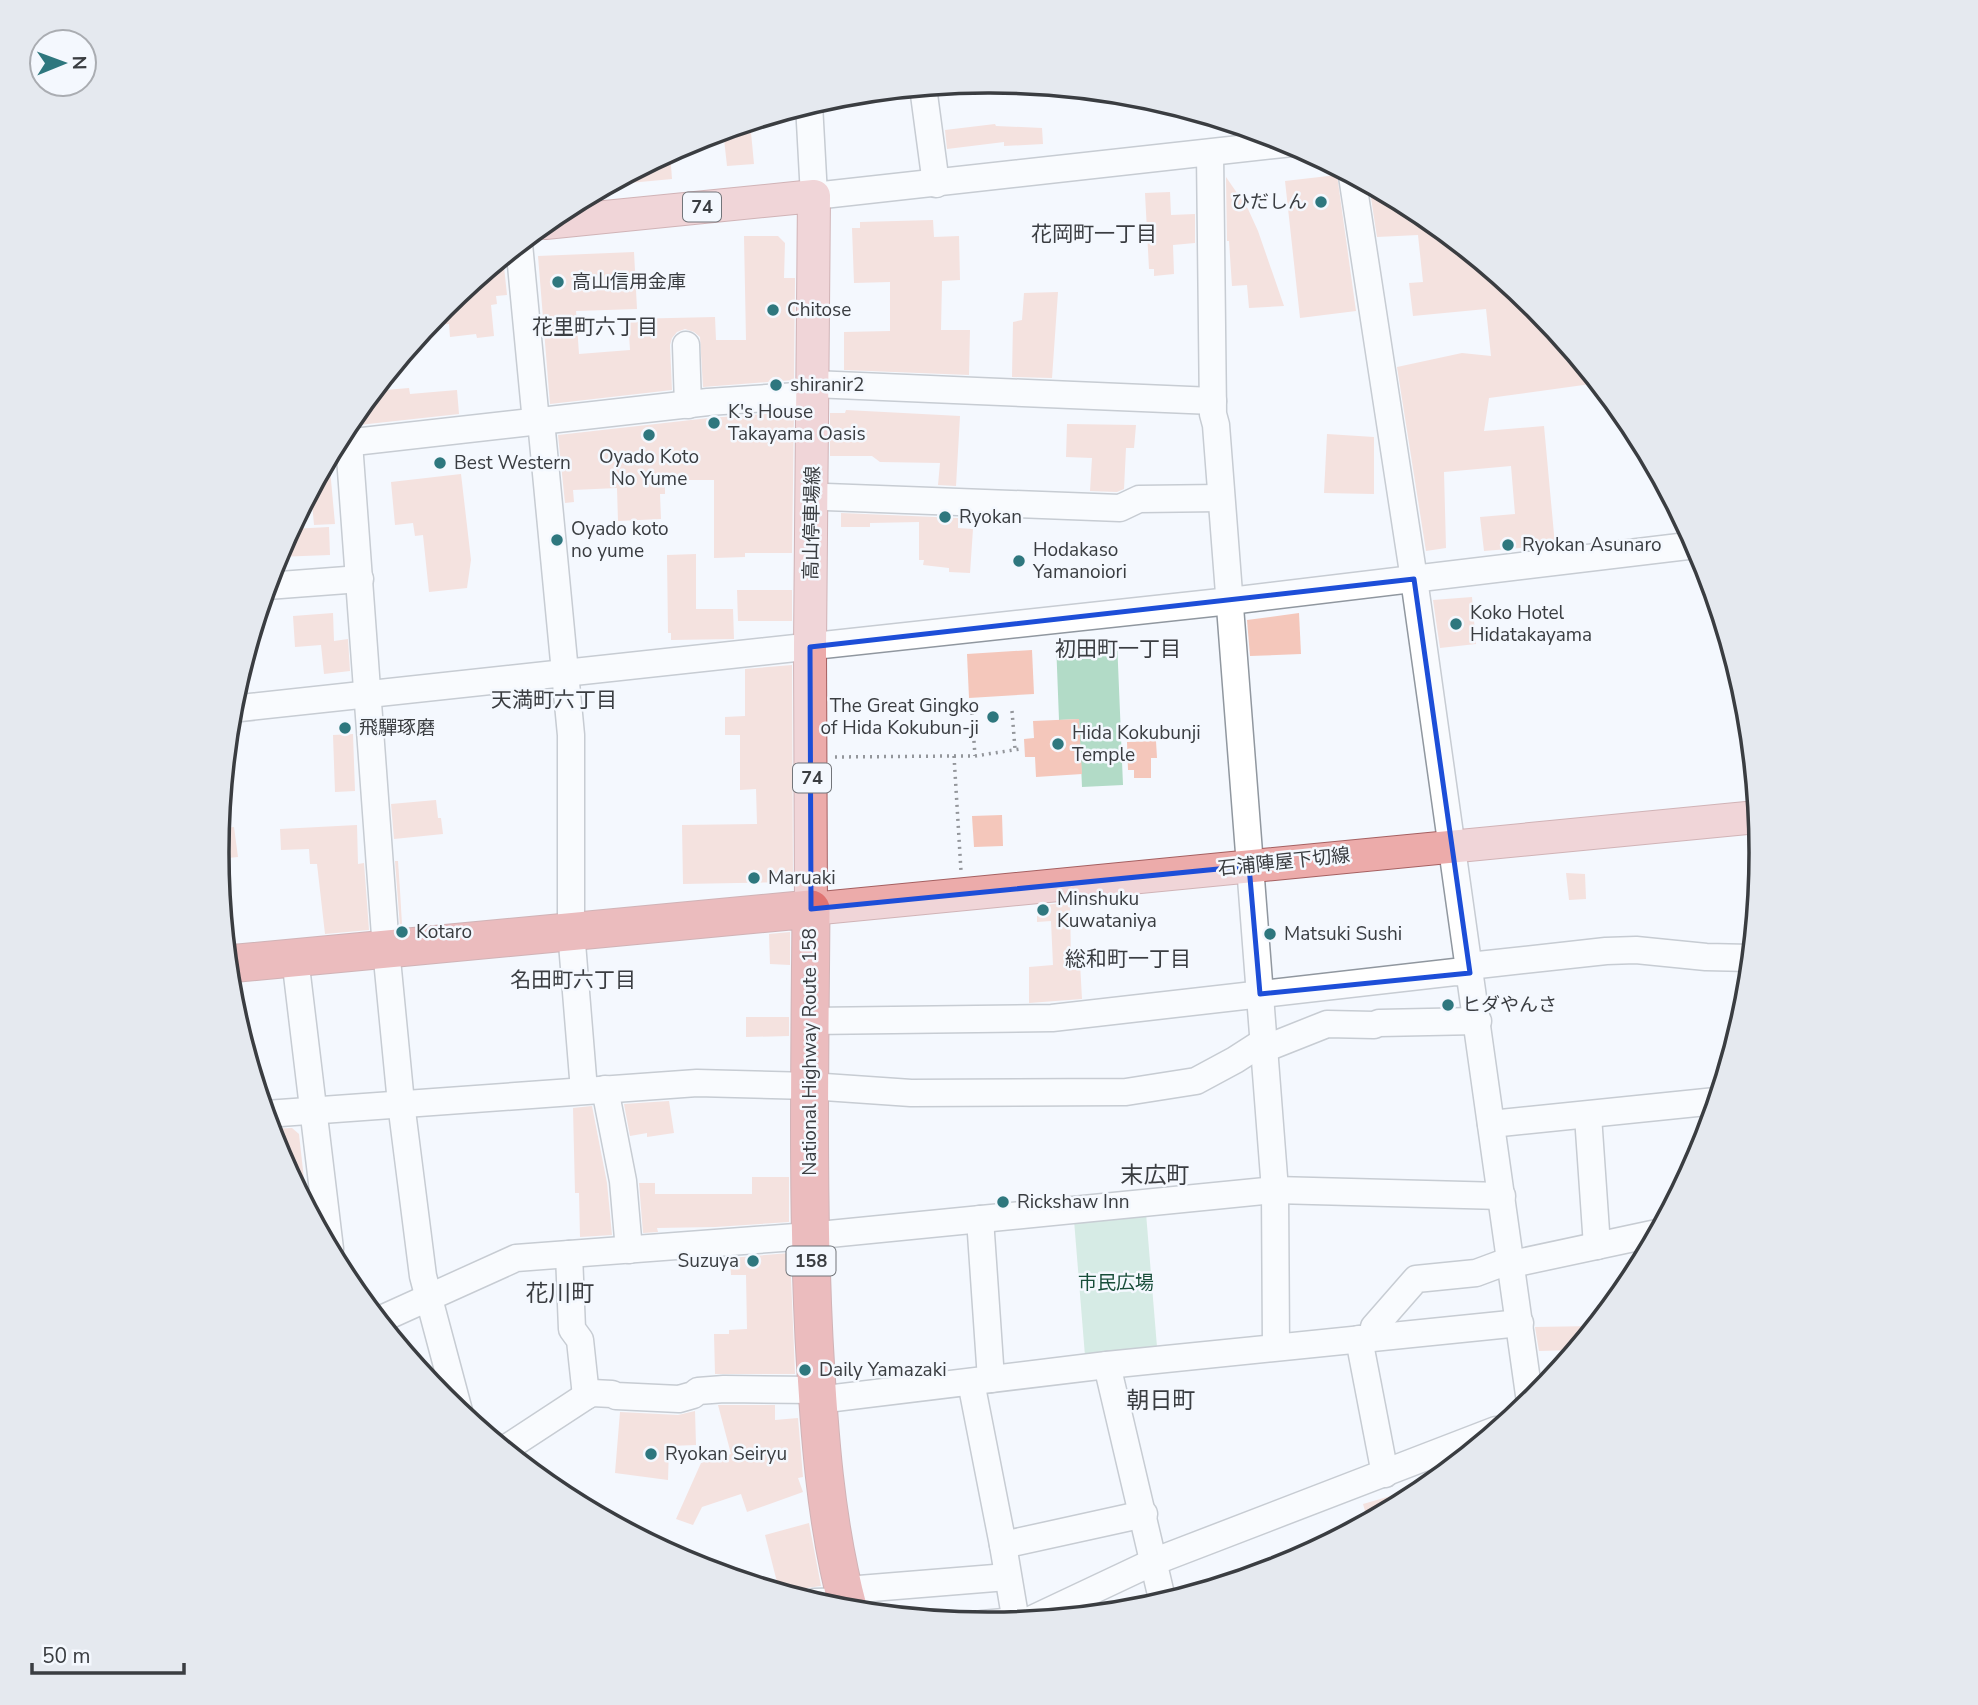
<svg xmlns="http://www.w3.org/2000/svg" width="1978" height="1705" font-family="'Nunito Sans','Noto Sans JP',sans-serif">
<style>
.green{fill:#b2dbc7}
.building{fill:#f4c7bb}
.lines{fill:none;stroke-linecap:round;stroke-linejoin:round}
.minor-casing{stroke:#90979f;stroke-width:29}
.major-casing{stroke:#a56061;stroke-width:34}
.highway-casing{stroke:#a56061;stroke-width:39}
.path{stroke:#93969b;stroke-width:3.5;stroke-dasharray:2 5;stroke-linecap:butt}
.minor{stroke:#fff;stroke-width:26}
.major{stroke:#ecabaa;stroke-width:32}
.highway{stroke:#df7372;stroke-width:37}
.marked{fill:none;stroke:#1d4ed8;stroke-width:5;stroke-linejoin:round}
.poi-dot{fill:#2e777e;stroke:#f4f8fe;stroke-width:2.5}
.labels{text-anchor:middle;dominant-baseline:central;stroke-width:5;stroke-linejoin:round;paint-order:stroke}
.shield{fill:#f4f8fe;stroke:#72757a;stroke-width:2}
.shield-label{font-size:18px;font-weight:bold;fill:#3a3d41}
.poi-label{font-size:19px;fill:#3a3d41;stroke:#f4f8fe;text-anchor:start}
.street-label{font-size:19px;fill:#3a3d41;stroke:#f4f8fe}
.park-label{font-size:19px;fill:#174d39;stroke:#f4f8fe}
.neighbourhood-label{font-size:21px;fill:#3a3d41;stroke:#f4f8fe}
.quarter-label{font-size:23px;fill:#3a3d41;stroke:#f4f8fe}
.rim{fill:none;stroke:#3a3d41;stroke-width:3.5}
</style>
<rect width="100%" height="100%" fill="#f4f8fe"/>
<!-- green -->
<g class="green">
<path d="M 1117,640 L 1123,785 L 1082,787 L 1079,719 L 1059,720 L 1056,642 Z"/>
<path d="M 1146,1213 L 1157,1347 L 1085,1356 L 1074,1220 Z"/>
</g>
<!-- building -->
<g class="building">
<path d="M 750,122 L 754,164 L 727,166 L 723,130 Z"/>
<path d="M 995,124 L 996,126 L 1042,128 L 1043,144 L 1004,146 L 1004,142 L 947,149 L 945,130 Z"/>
<path d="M 670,152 L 672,179 L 608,185 Z"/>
<path d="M 1337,175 L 1356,311 L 1300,318 L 1285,181 Z"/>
<path d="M 1226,177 L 1248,209 L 1258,231 L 1284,306 L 1249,308 L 1247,285 L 1232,286 L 1229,241 L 1227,241 Z"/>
<path d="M 1369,185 L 1418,211 L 1535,307 L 1598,383 L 1489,398 L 1484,431 L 1544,426 L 1555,545 L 1484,551 L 1480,517 L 1515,514 L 1511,466 L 1444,472 L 1446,548 L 1426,551 L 1397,367 L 1462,353 L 1491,356 L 1486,309 L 1413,316 L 1409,283 L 1423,282 L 1418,235 L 1377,237 Z"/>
<path d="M 1170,192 L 1171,215 L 1195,214 L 1195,243 L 1173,245 L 1174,274 L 1154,276 L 1154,269 L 1149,269 L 1145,193 Z"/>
<path d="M 933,220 L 934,237 L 959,236 L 960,280 L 942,281 L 941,330 L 970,330 L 969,375 L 844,370 L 844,332 L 890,331 L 890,282 L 854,283 L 852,228 L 860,228 L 860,222 Z"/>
<path d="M 744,236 L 778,236 L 785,243 L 784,278 L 795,278 L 794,380 L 703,387 L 700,337 L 694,332 L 685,329 L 677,332 L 672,338 L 670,345 L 672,390 L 550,404 L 538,256 L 634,252 L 637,309 L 576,311 L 579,354 L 630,350 L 628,319 L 715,317 L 716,340 L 746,340 Z"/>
<path d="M 503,257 L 507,295 L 496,296 L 497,304 L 491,305 L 494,336 L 477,338 L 476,334 L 450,337 L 449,324 L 428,325 L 443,306 Z"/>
<path d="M 1058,292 L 1052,378 L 1012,377 L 1013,322 L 1022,320 L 1024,293 Z"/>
<path d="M 409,388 L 410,394 L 457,390 L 459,414 L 359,425 L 358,411 L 374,391 Z"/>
<path d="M 846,410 L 960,416 L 956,486 L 938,485 L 940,463 L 880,462 L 872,456 L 830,456 L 830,413 L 845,413 Z"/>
<path d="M 794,412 L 792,553 L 745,553 L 745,557 L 714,558 L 714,480 L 665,480 L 665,494 L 660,494 L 661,519 L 618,521 L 617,488 L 573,490 L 574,502 L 565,503 L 558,435 L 709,418 Z"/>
<path d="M 1067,424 L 1136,425 L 1134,448 L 1126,448 L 1124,489 L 1117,492 L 1090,491 L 1092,458 L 1066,457 Z"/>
<path d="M 1327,434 L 1374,437 L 1374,494 L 1324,493 Z"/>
<path d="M 329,458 L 335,524 L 314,525 L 311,491 Z"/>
<path d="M 461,474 L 471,560 L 467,588 L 429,592 L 423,535 L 415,536 L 413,523 L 395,525 L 391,482 Z"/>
<path d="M 841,513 L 958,518 L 958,528 L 973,529 L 970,573 L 949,572 L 949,568 L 923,565 L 924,560 L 919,560 L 919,522 L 870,523 L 870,527 L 841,527 Z"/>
<path d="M 329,527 L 330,555 L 276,557 L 291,529 Z"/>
<path d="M 696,554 L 696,609 L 733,609 L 734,639 L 671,640 L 671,633 L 668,633 L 667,555 Z"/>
<path d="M 737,590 L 792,590 L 792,621 L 738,621 Z"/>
<path d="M 1472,597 L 1476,644 L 1440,648 L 1433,600 Z"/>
<path d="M 333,613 L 334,641 L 348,639 L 350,671 L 324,674 L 321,645 L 295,647 L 293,616 Z"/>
<path d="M 1299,613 L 1301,654 L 1250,656 L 1247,620 Z"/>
<path d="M 1032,650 L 1034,694 L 969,698 L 967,654 Z"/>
<path d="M 792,665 L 793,882 L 683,884 L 682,825 L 757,824 L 756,789 L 740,790 L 740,735 L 725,735 L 725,717 L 745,716 L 745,669 Z"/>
<path d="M 1079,719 L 1082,774 L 1036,777 L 1035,757 L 1025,757 L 1024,739 L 1034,738 L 1033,721 Z"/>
<path d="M 353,734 L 355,791 L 335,792 L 333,735 Z"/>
<path d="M 1156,741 L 1157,758 L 1151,758 L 1151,778 L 1134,778 L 1134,770 L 1128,770 L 1127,742 Z"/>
<path d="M 436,800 L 438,818 L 441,818 L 443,834 L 394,839 L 391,804 Z"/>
<path d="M 1002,815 L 1003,846 L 974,847 L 972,816 Z"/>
<path d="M 357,825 L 358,864 L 364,863 L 369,930 L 325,934 L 317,864 L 310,864 L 309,849 L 281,850 L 280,829 Z"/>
<path d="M 234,827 L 238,857 L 218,859 L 219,829 Z"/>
<path d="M 395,861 L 398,861 L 400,891 L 402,924 L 400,927 Z"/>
<path d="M 1566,873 L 1585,874 L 1586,899 L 1569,900 Z"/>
<path d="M 1070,902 L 1071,963 L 1080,963 L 1082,999 L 1029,1003 L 1029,967 L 1053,965 L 1051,921 L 1037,922 L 1037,906 Z"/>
<path d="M 790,932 L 790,965 L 770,964 L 769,934 Z"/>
<path d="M 746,1017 L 789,1017 L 789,1036 L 746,1037 Z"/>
<path d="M 669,1101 L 674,1133 L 647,1137 L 647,1133 L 630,1136 L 624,1104 Z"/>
<path d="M 592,1106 L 607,1183 L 612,1235 L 580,1237 L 579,1193 L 575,1193 L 573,1108 Z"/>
<path d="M 292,1128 L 299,1134 L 307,1206 L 276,1148 L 270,1129 Z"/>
<path d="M 752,1177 L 789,1177 L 789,1222 L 715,1227 L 657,1228 L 658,1232 L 643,1233 L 639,1183 L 655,1183 L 655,1194 L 752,1194 Z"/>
<path d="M 790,1253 L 795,1374 L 715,1374 L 714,1334 L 729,1334 L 729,1330 L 747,1329 L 746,1275 L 731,1275 L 730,1258 Z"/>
<path d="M 1594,1326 L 1575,1350 L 1539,1351 L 1535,1327 Z"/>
<path d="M 718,1405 L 775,1405 L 775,1420 L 798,1418 L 803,1477 L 798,1478 L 803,1492 L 747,1512 L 741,1494 L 702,1507 L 693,1525 L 676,1519 L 701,1463 L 731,1454 Z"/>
<path d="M 695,1411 L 696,1445 L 669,1446 L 668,1480 L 615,1473 L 620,1412 L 678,1415 Z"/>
<path d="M 1408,1491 L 1411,1498 L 1368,1521 L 1363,1504 Z"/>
<path d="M 809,1523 L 821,1586 L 807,1588 L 801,1595 L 793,1596 L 777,1591 L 777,1582 L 765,1535 Z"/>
</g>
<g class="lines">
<defs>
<g id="minor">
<path d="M 923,87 L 936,184"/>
<path d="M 809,104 L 814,196 L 1292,143"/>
<path d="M 1210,153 L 1213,414 L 1216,425 L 1275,1190 L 1276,1347"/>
<path d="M 1352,176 L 1414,579 L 1530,1402"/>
<path d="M 587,196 L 590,218"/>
<path d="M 519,244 L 536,422"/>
<path d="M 686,345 L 688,405"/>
<path d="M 813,384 L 1213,401"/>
<path d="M 541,421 L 571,735 L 571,931 L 584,1090"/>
<path d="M 349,443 L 386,949 L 401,1103 L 423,1276 L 459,1411"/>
<path d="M 336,444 L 708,402 L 813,395"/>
<path d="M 826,497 L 1120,508 L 1139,499 L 1221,498"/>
<path d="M 267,586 L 360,579"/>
<path d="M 231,709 L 1230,601 L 1696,545"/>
<path d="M 295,958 L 330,1249"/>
<path d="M 1469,966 L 1606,951 L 1636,950 L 1706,957 L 1751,958"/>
<path d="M 810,1021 L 1052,1018 L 1455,972 L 1470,973"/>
<path d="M 1264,1049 L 1327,1024 L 1374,1025 L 1379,1023 L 1478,1021"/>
<path d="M 605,1089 L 623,1181 L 629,1250"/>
<path d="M 266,1114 L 697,1083 L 810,1086 L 911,1093 L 1126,1092 L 1196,1081 L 1235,1060 L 1263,1042"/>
<path d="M 1588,1116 L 1597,1246"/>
<path d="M 1491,1124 L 1716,1101"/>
<path d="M 980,1219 L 991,1379"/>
<path d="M 569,1254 L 572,1329 L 580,1340 L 586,1396"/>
<path d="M 1512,1264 L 1657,1233"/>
<path d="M 379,1320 L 516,1258 L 809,1236 L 1275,1190 L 1502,1196"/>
<path d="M 1374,1337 L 1374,1327 L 1416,1279 L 1476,1273 L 1511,1260"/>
<path d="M 1359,1339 L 1385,1474"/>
<path d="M 1107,1365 L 1163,1603"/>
<path d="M 971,1382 L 1003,1545 L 1016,1622"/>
<path d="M 818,1400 L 1107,1365 L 1520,1323"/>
<path d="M 505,1449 L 586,1396 L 592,1393 L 612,1394 L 616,1396 L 679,1399 L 693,1395 L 698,1391 L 724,1389 L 817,1390"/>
<path d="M 1003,1545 L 1144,1514"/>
<path d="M 859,1589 L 1007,1577"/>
<path d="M 815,1602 L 847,1601"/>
<path d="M 1030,1620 L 1153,1562 L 1496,1430"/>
<path d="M 982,1624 L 1015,1621"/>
</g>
<path id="major" d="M 545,223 L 814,196 L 810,647 L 811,909 L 1757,817"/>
<path id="highway" d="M 228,964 L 811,909 C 810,1052 807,1195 814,1338 C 819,1429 825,1523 849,1611"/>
</defs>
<!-- minor casing -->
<use href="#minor" class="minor-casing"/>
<!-- major casing -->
<use href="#major" class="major-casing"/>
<!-- highway casing -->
<use href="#highway" class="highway-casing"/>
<!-- path -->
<g class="path">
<path d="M 1012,711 L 1015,749"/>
<path d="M 972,713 L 975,756"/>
<path d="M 954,756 L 975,756 L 1020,749"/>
<path d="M 835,757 L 954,756 L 961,871"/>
</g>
<!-- minor -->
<use href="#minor" class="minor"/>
<!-- major -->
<use href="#major" class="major"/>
<!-- highway -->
<use href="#highway" class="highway"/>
</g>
<!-- marked area -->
<path d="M0 0H1978V1705H0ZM 1414,579 L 1470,973 L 1260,994 L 1249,866 L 811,909 L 810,647 Z" fill="#f4f8fe" fill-opacity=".55" fill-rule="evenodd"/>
<path class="marked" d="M 1414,579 L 1470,973 L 1260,994 L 1249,866 L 811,909 L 810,647 Z"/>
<!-- markers -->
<g class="poi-dot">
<circle cx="1321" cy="202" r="7"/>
<circle cx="558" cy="282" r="7"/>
<circle cx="773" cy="310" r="7"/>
<circle cx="776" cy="385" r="7"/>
<circle cx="714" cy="423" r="7"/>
<circle cx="649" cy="435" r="7"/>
<circle cx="440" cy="463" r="7"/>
<circle cx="945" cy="517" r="7"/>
<circle cx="557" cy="540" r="7"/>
<circle cx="1508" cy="545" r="7"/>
<circle cx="1019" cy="561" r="7"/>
<circle cx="1456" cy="624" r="7"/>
<circle cx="993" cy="717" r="7"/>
<circle cx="345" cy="728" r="7"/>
<circle cx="1058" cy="744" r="7"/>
<circle cx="754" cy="878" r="7"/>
<circle cx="1043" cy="910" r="7"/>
<circle cx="402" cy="932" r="7"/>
<circle cx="1270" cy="934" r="7"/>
<circle cx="1448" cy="1005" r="7"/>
<circle cx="1003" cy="1202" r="7"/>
<circle cx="753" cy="1261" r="7"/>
<circle cx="805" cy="1370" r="7"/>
<circle cx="651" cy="1454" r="7"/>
</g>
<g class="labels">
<!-- shield labels -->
<g class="shield">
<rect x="683" y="192.5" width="38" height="29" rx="5"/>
<rect x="793" y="763.5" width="38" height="29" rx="5"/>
<rect x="786.5" y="1246.5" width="49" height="29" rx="5"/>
</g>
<g class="shield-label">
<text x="702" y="207">74</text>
<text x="812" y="778">74</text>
<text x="811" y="1261">158</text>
</g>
<!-- poi labels -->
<g class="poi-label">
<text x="1307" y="202" text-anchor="end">ひだしん</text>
<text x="572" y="282">高山信用金庫</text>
<text x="787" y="310">Chitose</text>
<text x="790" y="385">shiranir2</text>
<text x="728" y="412">K's House<tspan x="728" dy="22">Takayama Oasis</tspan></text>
<text x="649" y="457" text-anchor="middle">Oyado Koto<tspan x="649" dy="22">No Yume</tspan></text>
<text x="454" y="463">Best Western</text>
<text x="959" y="517">Ryokan</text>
<text x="571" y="529">Oyado koto<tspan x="571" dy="22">no yume</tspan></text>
<text x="1522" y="545">Ryokan Asunaro</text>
<text x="1033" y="550">Hodakaso<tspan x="1033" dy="22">Yamanoiori</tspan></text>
<text x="1470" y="613">Koko Hotel<tspan x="1470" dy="22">Hidatakayama</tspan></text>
<text x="979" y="706" text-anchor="end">The Great Gingko<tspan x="979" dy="22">of Hida Kokubun-ji</tspan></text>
<text x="359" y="728">飛驒琢磨</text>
<text x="1072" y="733">Hida Kokubunji<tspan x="1072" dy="22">Temple</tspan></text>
<text x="768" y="878">Maruaki</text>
<text x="1057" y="899">Minshuku<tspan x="1057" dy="22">Kuwataniya</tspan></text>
<text x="416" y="932">Kotaro</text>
<text x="1284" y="934">Matsuki Sushi</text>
<text x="1462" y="1005">ヒダやんさ</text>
<text x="1017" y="1202">Rickshaw Inn</text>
<text x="739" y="1261" text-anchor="end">Suzuya</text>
<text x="819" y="1370">Daily Yamazaki</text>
<text x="665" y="1454">Ryokan Seiryu</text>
</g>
<!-- street labels -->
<g class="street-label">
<text transform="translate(812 523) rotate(-89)">高山停車場線</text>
<text transform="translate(1284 862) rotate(-6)">石浦陣屋下切線</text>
<text transform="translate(810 1052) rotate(-90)">National Highway Route 158</text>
</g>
<!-- park labels -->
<g class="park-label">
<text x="1116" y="1283">市民広場</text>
</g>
<!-- neighbourhood labels -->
<g class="neighbourhood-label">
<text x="1094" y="234">花岡町一丁目</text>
<text x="595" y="327">花里町六丁目</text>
<text x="1118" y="649">初田町一丁目</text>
<text x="554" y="700">天満町六丁目</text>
<text x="1128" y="959">総和町一丁目</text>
<text x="573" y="980">名田町六丁目</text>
</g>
<!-- quarter labels -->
<g class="quarter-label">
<text x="1155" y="1175">末広町</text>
<text x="560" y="1293">花川町</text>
<text x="1161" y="1400">朝日町</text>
</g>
</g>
<!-- crop -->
<path d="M0 0H1978V1705H0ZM988 93H990A759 759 0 0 1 1749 852V853A759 759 0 0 1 990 1612H988A759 759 0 0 1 229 853V852A759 759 0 0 1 988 93Z" fill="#e5e9ef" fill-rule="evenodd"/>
<path class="rim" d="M988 93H990A759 759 0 0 1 1749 852V853A759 759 0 0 1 990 1612H988A759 759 0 0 1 229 853V852A759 759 0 0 1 988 93Z"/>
<!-- north arrow -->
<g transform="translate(63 63) rotate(89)"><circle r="33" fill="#f4f8fe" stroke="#aaadb2" stroke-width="2"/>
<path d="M0-5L12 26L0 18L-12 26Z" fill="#2e777e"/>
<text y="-10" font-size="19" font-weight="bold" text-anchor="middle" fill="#3a3d41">N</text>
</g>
<!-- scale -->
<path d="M32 1663v10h152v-10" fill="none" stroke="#3a3d41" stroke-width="3.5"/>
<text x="42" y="1663" font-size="21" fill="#3a3d41" stroke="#f4f8fe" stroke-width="5" paint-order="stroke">50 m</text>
</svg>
